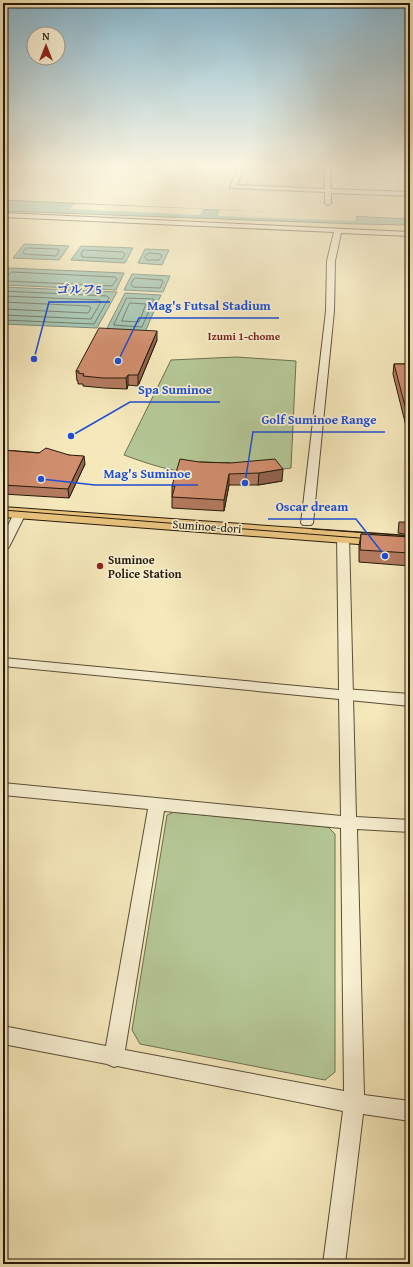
<svg xmlns="http://www.w3.org/2000/svg" width="413" height="1267" font-family="'Gentium Book Plus','Noto Serif JP',serif">
<style>
.green{fill:#b5c796;stroke:#6e7050}
.water{fill:#9cc0ae;stroke:#6d7e6c}
.pier{fill:#f5e8bb}
.lines{fill:none;stroke-linecap:round;stroke-linejoin:round}
.shore{stroke:#616d5c;stroke-width:1}
.minor-casing{stroke:#5a4e36;stroke-width:2}
.tertiary-casing{stroke:#5a4e36;stroke-width:2}
.primary-casing{stroke:#261a09;stroke-width:2}
.minor{fill:#f8f0d3;fill-rule:evenodd}
.tertiary{fill:#f8f0d3;fill-rule:evenodd}
.primary{fill:#eac47e;fill-rule:evenodd}
.tram{stroke:#261a09;stroke-width:1}
.wall{fill:#b37a5f;stroke:#261a09}
.shaded-wall{fill:#92634d;stroke:#261a09}
.building{fill:#d08e6e;stroke:#261a09}
.poi-dot{fill:#8f2418;stroke:#f8f0d3;stroke-width:1.5}
.labels{text-anchor:middle;dominant-baseline:central;stroke-width:3.5;stroke-linejoin:round;paint-order:stroke}
.far-neighbourhood-label{font-size:11px;font-weight:bold;fill:#7a1f14;stroke:#f8f0d3}
.street-label{font-size:12px;fill:#261a09;stroke:#f8f0d3}
.poi-label{font-size:12px;font-weight:bold;fill:#261a09;stroke:#f8f0d3;text-anchor:start}
.leader{fill:none;stroke:#1d4ed8;stroke-width:1.5}
.callout-dot{fill:#1d4ed8;stroke:#f8f0d3;stroke-width:1.5}
.callout-label{font-size:13px;text-anchor:middle;font-weight:bold;fill:#1d4ed8;stroke:#f8f0d3;stroke-width:3.5;stroke-linejoin:round;paint-order:stroke}
</style>
<rect width="100%" height="100%" fill="#f5e8bb"/>
<filter id="stains"><feTurbulence type="fractalNoise" baseFrequency=".005" numOctaves="4"/><feColorMatrix values="0 0 0 0 .2 0 0 0 0 .09 0 0 0 0 .02 0 0 0 .5 -.17"/></filter>
<radialGradient id="worn" r=".72"><stop offset=".6" stop-color="#630" stop-opacity="0"/><stop offset="1" stop-color="#630" stop-opacity=".3"/></radialGradient>
<!-- green -->
<g class="green">
<path d="M 236,357 L 296,361 L 291,468 C 261,472 230,476 199,474 C 173,472 148,464 124,455 L 171,360 Z"/>
<path d="M 174,812 L 328,827 L 335,834 L 335,1072 L 325,1080 L 140,1044 L 132,1030 L 167,815 Z"/>
</g>
<!-- water -->
<g class="water">
<path d="M 3,200 L 410,219 L 410,225 L 358,224 L 3,211 Z"/>
<path d="M 24,244 L 68,246 L 69,246 L 59,260 L 13,258 Z"/>
<path d="M 81,246 L 133,248 L 125,263 L 71,260 Z"/>
<path d="M 145,249 L 169,250 L 162,265 L 138,263 Z"/>
<path d="M 9,268 L 124,273 L 116,290 L 3,285 L 3,276 Z"/>
<path d="M 132,274 L 170,276 L 163,292 L 124,290 Z"/>
<path d="M 3,287 L 117,292 L 97,328 L 3,324 Z"/>
<path d="M 125,293 L 161,295 L 145,332 L 106,330 Z"/>
</g>
<!-- pier -->
<g class="pier">
<path d="M 75,204 L 203,209 L 200,215 L 70,209 Z"/>
<path d="M 220,210 L 356,215 L 355,221 L 218,216 Z"/>
</g>
<g class="lines">
<!-- shore -->
<g class="shore">
<path d="M 27,248 L 58,249 L 59,251 L 56,256 L 24,254 L 23,252 Z"/>
<path d="M 84,250 L 123,252 L 125,254 L 122,259 L 82,257 L 81,254 Z"/>
<path d="M 149,253 L 160,254 L 162,256 L 159,260 L 147,260 L 145,257 Z"/>
<path d="M 12,272 L 115,277 L 117,279 L 112,286 L 7,281 L 6,278 Z"/>
<path d="M 135,278 L 162,280 L 163,282 L 160,288 L 133,287 L 131,284 Z"/>
<path d="M 3,291 L 107,296 L 109,298 L 94,324 L 3,320"/>
<path d="M 3,296 L 99,300 L 101,302 L 91,319 L 3,315"/>
<path d="M 127,298 L 154,299 L 142,327 L 114,325 Z"/>
<path d="M 3,302 L 89,306 L 91,308 L 88,313 L 3,309"/>
<path d="M 130,303 L 146,304 L 139,322 L 122,321 Z"/>
</g>
<defs>
<g id="minor">
<path d="M 238,167 L 244,167 L 237,185 L 325,189 L 324,167 L 330,167 L 331,189 L 410,192 L 410,196 L 331,193 L 331,203 L 328,205 L 325,203 L 325,192 L 231,188 L 230,187 Z"/>
<path d="M 3,213 L 410,232 L 410,236 L 341,233 L 335,261 L 334,311 L 313,523 L 311,525 L 303,525 L 301,523 L 326,311 L 327,261 L 334,232 L 3,217 Z"/>
<path d="M 20,510 L 26,513 L 9,547 L 7,549 L 3,550 L 3,536 L 14,513 Z"/>
<path d="M 343,533 L 347,534 L 349,536 L 356,817 L 410,820 L 410,832 L 357,829 L 364,1095 L 410,1101 L 410,1121 L 363,1114 L 345,1264 L 323,1264 L 343,1111 L 117,1066 L 114,1067 L 107,1064 L 3,1044 L 3,1026 L 106,1046 L 148,809 L 3,795 L 3,783 L 341,816 L 339,699 L 3,666 L 3,658 L 339,690 L 337,536 L 339,534 ZM 164,811 L 341,828 L 344,1091 L 125,1050 Z"/>
</g>
<g id="tertiary">
<path d="M 373,167 L 410,167 L 410,171 L 376,169 Z"/>
<path d="M 345,689 L 410,694 L 410,706 L 339,699 L 336,695 L 339,691 Z"/>
</g>
<path id="primary" d="M 3,507 L 410,536 L 410,548 L 3,517 Z"/>
</defs>
<!-- minor casing -->
<use href="#minor" class="minor-casing"/>
<!-- tertiary casing -->
<use href="#tertiary" class="tertiary-casing"/>
<!-- primary casing -->
<use href="#primary" class="primary-casing"/>
<!-- minor -->
<use href="#minor" class="minor"/>
<!-- tertiary -->
<use href="#tertiary" class="tertiary"/>
<!-- primary -->
<use href="#primary" class="primary"/>
<!-- tram -->
<g class="tram">
<path d="M 3,510 L 372,539"/>
<path d="M 312,529 L 410,536"/>
</g>
</g>
<!-- wall -->
<g class="wall">
<path d="M 157,340 L 138,386 L 128,385 L 127,389 L 104,388 L 83,386 L 83,384 L 78,384 L 78,381 L 77,381 L 76,371 Z"/>
<path d="M 394,364 L 410,364 L 410,442 L 393,374 Z"/>
<path d="M 3,450 L 69,455 L 85,464 L 69,498 L 3,494 Z"/>
<path d="M 199,462 L 230,463 L 282,481 L 258,485 L 229,485 L 224,511 L 172,508 L 172,486 Z"/>
<path d="M 399,522 L 410,522 L 410,535 L 398,533 Z"/>
<path d="M 361,534 L 410,537 L 410,566 L 359,562 L 359,546 Z"/>
</g>
<!-- shaded-wall -->
<g class="shaded-wall">
<path d="M 157,331 L 157,340 L 138,386 L 138,375 Z"/>
<path d="M 128,375 L 128,385 L 127,389 L 126,378 Z"/>
<path d="M 84,456 L 85,464 L 69,498 L 68,489 Z"/>
<path d="M 283,469 L 282,481 L 258,485 L 259,473 Z"/>
<path d="M 229,474 L 229,485 L 224,511 L 224,500 Z"/>
</g>
<!-- building -->
<g class="building">
<path d="M 99,328 L 157,331 L 138,375 L 128,375 L 126,378 L 103,378 L 83,376 L 84,374 L 78,373 L 79,371 L 76,371 Z"/>
<path d="M 394,364 L 410,364 L 410,425 Z"/>
<path d="M 46,448 L 69,455 L 84,456 L 68,489 L 3,485 L 3,450 L 39,453 Z"/>
<path d="M 180,459 L 199,462 L 230,463 L 275,459 L 283,469 L 259,473 L 229,474 L 224,500 L 172,497 L 175,486 L 172,486 Z"/>
<path d="M 361,534 L 410,537 L 410,553 L 360,550 Z"/>
</g>
<!-- sky -->
<linearGradient id="sky" x2="0" y2="1"><stop stop-color="#89b9d1"/><stop offset="0.48" stop-color="#faf5e0"/><stop offset="1" stop-color="#faf5e0" stop-opacity="0"/></linearGradient>
<rect width="413" height="345" fill="url(#sky)"/>
<!-- markers -->
<circle class="poi-dot" cx="100" cy="566" r="4"/>
<g class="labels">
<!-- far-neighbourhood labels -->
<g class="far-neighbourhood-label">
<text x="244" y="336">Izumi 1-chome</text>
</g>
<!-- street labels -->
<g class="street-label">
<text transform="translate(207 526) rotate(4)">Suminoe-dori</text>
</g>
<!-- poi labels -->
<g class="poi-label">
<text x="108" y="559">Suminoe<tspan x="108" dy="14">Police Station</tspan></text>
</g>
</g>
<!-- callouts -->
<path class="leader" d="M34 359L49 302H110M118 361L139 318H279M71 436L130 402H220M245 483L253 432H385M41 479L95 485H198M385 556L356 519H268"/>
<g class="callout-dot">
<circle cx="34" cy="359" r="4"/>
<circle cx="118" cy="361" r="4"/>
<circle cx="71" cy="436" r="4"/>
<circle cx="245" cy="483" r="4"/>
<circle cx="41" cy="479" r="4"/>
<circle cx="385" cy="556" r="4"/>
</g>
<g class="callout-label">
<text x="79" y="294">ゴルフ5</text>
<text x="209" y="310">Mag's Futsal Stadium</text>
<text x="175" y="394">Spa Suminoe</text>
<text x="319" y="424">Golf Suminoe Range</text>
<text x="147" y="478">Mag's Suminoe</text>
<text x="312" y="511">Oscar dream</text>
</g>
<!-- margin -->
<rect width="413" height="1267" fill="none" stroke="#f5e8bb" stroke-width="16"/>
<rect x="4" y="4" width="405" height="1259" fill="none" stroke="#261a09" stroke-width="2"/>
<rect x="8" y="8" width="397" height="1251" fill="none" stroke="#261a09"/>
<!-- north arrow -->
<g transform="translate(46 46)"><circle r="19" fill="#f8f0d3" stroke="#a49a82"/>
<path d="M0-3L7 15L0 10L-7 15Z" fill="#8f2418"/>
<text y="-6" font-size="11" font-weight="bold" text-anchor="middle" fill="#261a09">N</text>
</g>
<rect width="100%" height="100%" filter="url(#stains)"/>
<rect width="100%" height="100%" fill="url(#worn)"/>
</svg>
